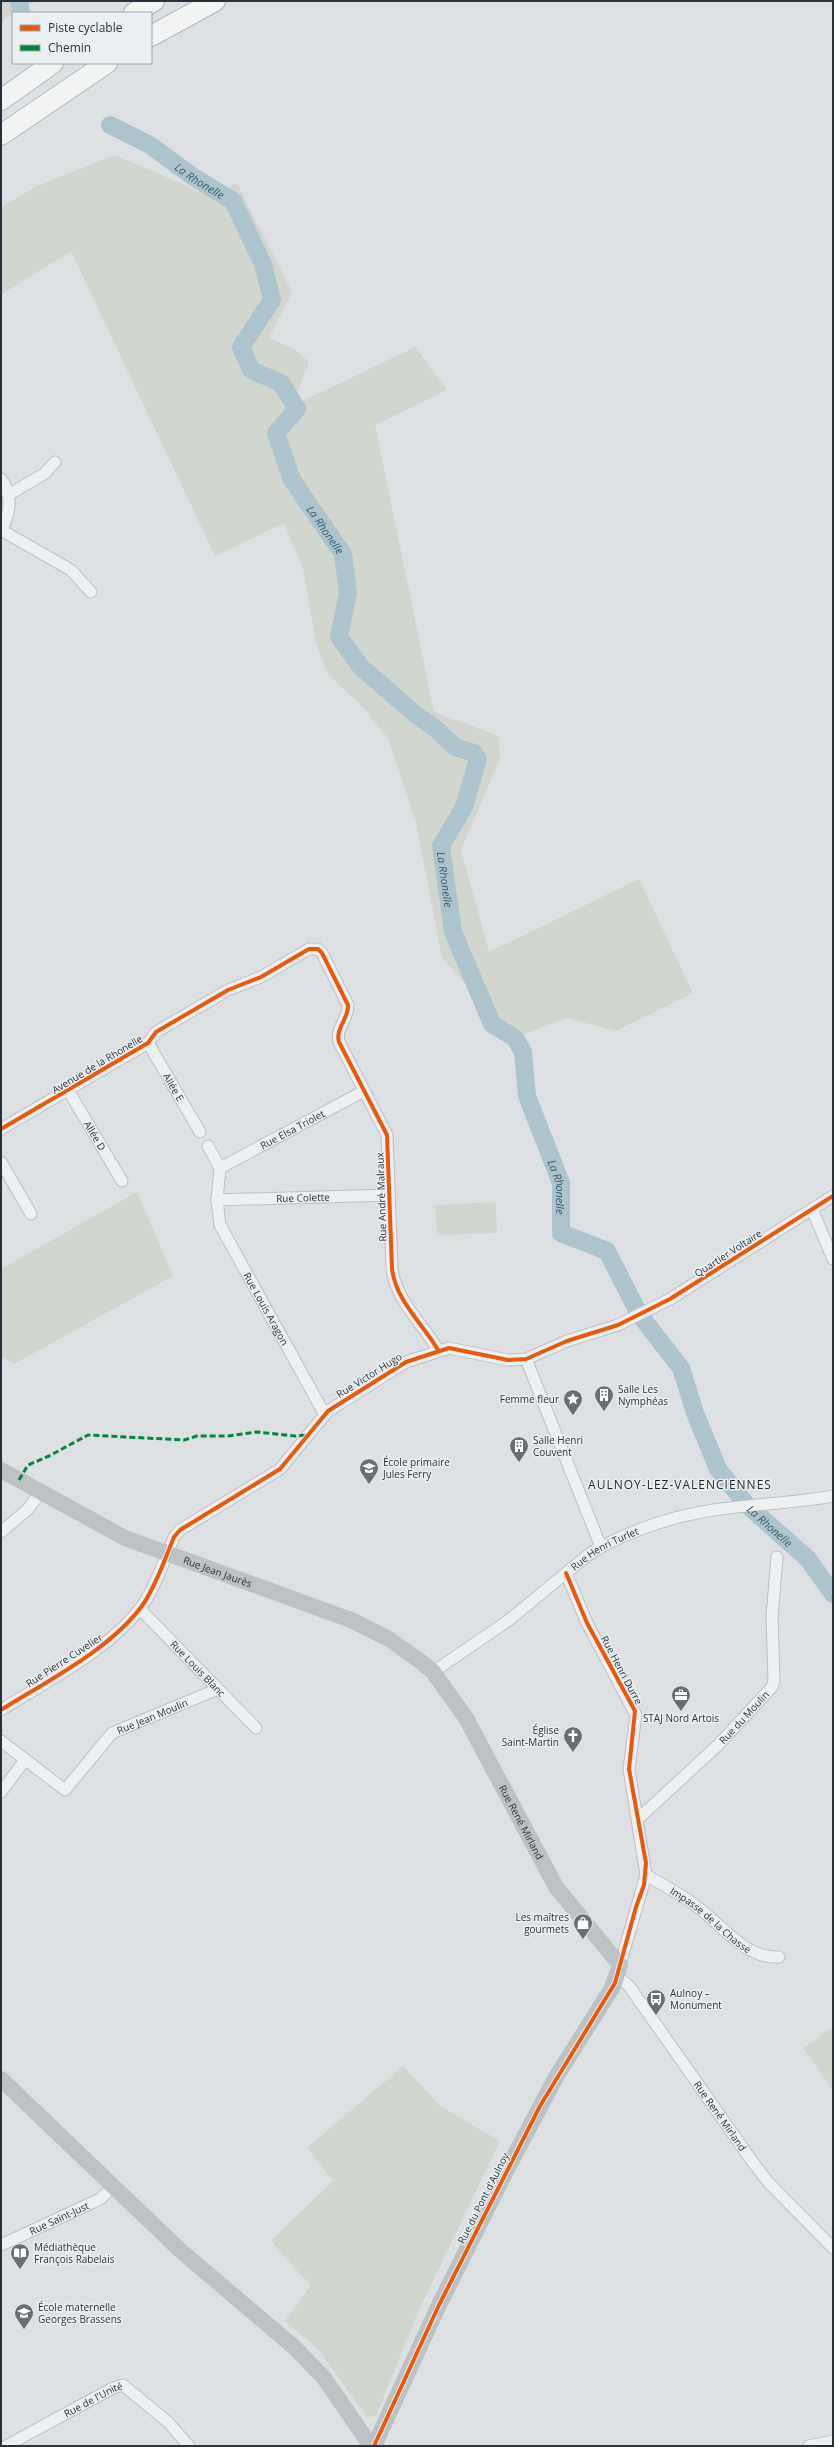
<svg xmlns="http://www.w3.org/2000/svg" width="834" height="2447" font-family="'Open Sans',sans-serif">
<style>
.green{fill:#d1d7ce}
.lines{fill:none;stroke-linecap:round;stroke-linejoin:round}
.river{stroke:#acc4ce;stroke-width:18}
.street-casing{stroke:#bcbfc1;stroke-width:13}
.highway-casing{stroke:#b0b4b8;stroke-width:22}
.street{stroke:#edeff0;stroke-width:11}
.secondary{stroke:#bcc1c3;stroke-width:16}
.highway{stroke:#f2f4f4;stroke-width:20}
.quiet{stroke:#00873e;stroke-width:3;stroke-dasharray:6 3;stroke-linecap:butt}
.cycleway-casing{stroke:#ebf0f3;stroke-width:6}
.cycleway{stroke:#e8590c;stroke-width:4}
.labels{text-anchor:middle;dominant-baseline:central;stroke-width:3;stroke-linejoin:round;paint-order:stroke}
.street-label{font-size:10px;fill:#26323b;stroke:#ebf0f3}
.poi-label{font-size:10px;fill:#26323b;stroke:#ebf0f3;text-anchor:start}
.water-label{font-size:11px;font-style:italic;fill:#325a6d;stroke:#ebf0f3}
.quarter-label{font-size:12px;letter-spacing:1px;fill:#19232c;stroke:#ebf0f3}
</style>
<rect width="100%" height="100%" fill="#dee1e3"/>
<!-- green -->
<g class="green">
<path d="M 1,1 L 37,1 L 13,13 L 1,22 Z"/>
<path d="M 115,155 L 210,196 L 237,183 L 292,292 L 269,338 L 294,349 L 309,362 L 292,406 L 415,347 L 447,390 L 375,425 L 434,712 L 499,736 L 500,759 L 461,850 L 489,952 L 639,879 L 693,993 L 616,1031 L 567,1018 L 515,1038 L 442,958 L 416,823 L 388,738 L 358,702 L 328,675 L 316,643 L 303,569 L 284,523 L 215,556 L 71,251 L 1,295 L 1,207 L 35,187 Z"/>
<path d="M 137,1192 L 173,1276 L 14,1364 L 1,1357 L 1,1269 Z"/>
<path d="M 496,1202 L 497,1233 L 437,1235 L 435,1205 Z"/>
<path d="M 833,2027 L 833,2090 L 803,2048 Z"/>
<path d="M 403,2066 L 440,2106 L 500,2141 L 418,2312 L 376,2416 L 367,2417 L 318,2349 L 285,2321 L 311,2286 L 271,2241 L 333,2181 L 307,2148 Z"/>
</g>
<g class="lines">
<!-- river -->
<g class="river">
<path d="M 19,1 L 21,13"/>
<path id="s1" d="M 110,125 L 150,145 L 192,176 L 233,201 L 263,264 L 272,300 L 241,347 L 251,370 L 281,383 L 297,409 L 276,433 L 292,480 L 343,554 L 348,593 L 339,637 L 361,667 L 415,714 L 436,729 L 455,747 L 474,753 L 478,759 L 464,807 L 441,846 L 453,932 L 492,1024 L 515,1038 L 523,1052 L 527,1096 L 561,1183 L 561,1233 L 607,1251 L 639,1314 L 681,1368 L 695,1413 L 718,1469 L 746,1504 L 808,1559 L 833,1594"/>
</g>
<defs>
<g id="street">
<path d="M 1,479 C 13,495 10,514 1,531"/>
<path d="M 8,495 L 44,474 L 55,462"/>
<path d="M 1,530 L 71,570 L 91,592"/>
<path id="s2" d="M 148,1043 L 200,1132"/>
<path id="s3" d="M 68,1090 L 122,1181"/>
<path d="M 1,1129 L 148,1043 L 156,1032 L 228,990 L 261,977 L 309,949 L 318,949 L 322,953 L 348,1005 C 349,1018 335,1029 339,1042 L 387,1135 L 392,1269 C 396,1301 423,1324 438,1350"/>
<path id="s4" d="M 208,1146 L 220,1168 L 217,1200 L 220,1225 L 325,1415"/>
<path d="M 1,1162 L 31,1214"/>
<path id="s5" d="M 220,1168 L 364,1091"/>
<path id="s6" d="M 217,1200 L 389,1195"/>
<path d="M 812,1209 L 833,1259"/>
<path d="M 526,1359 L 601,1547"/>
<path d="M 1,1532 L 27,1510 L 41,1492"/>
<path d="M 566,1573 L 587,1623 L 636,1715 L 629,1769 L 646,1875 L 620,1965"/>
<path id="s7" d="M 140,1609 L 256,1728"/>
<path id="s8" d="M 433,1672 L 509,1620 L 588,1555 C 618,1535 667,1518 702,1512 C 745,1504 790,1504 833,1496"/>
<path d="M 1,1710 C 47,1681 113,1648 144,1603 C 157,1583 165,1559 174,1537 L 180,1530 L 280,1469 L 328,1411 L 406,1362 L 449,1348 L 508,1360 L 526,1359 L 567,1341 L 618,1325 L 670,1299 L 833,1196"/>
<path id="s9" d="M 1,1741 L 65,1790 L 112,1733 L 218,1689"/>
<path d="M 1,1792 L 25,1760"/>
<path id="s10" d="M 638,1819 L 718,1745 L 772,1687 L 774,1681 L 772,1617 L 777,1557"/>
<path id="s11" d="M 646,1875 C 663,1885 681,1894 696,1906 C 722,1924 744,1959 779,1957"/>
<path id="s12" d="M 618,1977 L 629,1986 L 752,2161 L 768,2182 L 833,2248"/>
<path id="s13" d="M 1,2245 L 100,2199 L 114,2186"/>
<path id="s14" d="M 6,2446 L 113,2388 L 123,2385 L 168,2422 L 189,2446"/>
<path d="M 809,2446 L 833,2441"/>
</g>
<g id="highway">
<path d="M 134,13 L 154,1"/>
<path d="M 151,36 L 215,1"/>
<path d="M 1,100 L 53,63"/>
<path d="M 1,135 L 107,63"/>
</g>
</defs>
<!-- street casing -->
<use href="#street" class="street-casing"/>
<!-- highway casing -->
<use href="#highway" class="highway-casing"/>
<!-- street -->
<use href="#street" class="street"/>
<!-- secondary -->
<g class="secondary">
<path id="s15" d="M 1,1470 L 125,1538 L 351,1620 L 389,1639 L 424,1664 L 433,1672 L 466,1718 L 556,1887 L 620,1965 L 612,1988 L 556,2077 L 503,2177 L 439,2305 L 374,2446"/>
<path d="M 1,2079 L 181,2251 L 294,2347 L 324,2378 L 371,2446"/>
</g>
<!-- highway -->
<use href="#highway" class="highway"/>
<!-- quiet -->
<path class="quiet" d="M 19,1480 L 28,1465 L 49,1456 L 88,1435 L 184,1440 L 197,1436 L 228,1436 L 257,1432 L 295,1436 L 308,1435"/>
<defs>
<g id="cycleway">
<path d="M 1,1129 L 148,1043 L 156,1032 L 228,990 L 261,977 L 309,949 L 318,949 L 322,953 L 348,1005 C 349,1018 335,1029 339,1042 L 387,1135 L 392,1269 C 396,1301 423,1324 438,1350"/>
<path d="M 1,1710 C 47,1681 113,1648 144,1603 C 157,1583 165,1559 174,1537 L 180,1530 L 280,1469 L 328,1411 L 406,1362 L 449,1348 L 508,1360 L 526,1359 L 567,1341 L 618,1325 L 670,1299 L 833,1196"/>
<path d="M 374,2446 L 439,2305 L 540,2106 L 615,1983 L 636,1907 L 644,1885 L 646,1863 L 629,1769 L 635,1711 L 587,1623 L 566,1573"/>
</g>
</defs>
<!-- cycleway casing -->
<use href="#cycleway" class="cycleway-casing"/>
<!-- cycleway -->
<use href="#cycleway" class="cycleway"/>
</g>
<!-- icons -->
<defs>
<symbol id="building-pin" viewBox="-11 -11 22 30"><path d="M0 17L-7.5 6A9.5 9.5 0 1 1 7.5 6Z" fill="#666f76" stroke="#ebf0f3"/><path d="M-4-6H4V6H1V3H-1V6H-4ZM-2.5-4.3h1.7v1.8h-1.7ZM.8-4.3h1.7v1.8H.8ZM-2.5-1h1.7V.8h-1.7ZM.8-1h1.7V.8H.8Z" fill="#fff"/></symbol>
<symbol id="sight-pin" viewBox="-11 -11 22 30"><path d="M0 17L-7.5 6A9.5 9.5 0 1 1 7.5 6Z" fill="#666f76" stroke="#ebf0f3"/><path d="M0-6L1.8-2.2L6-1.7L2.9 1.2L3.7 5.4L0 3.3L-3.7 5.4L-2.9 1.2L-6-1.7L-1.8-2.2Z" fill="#fff"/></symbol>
<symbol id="school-pin" viewBox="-11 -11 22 30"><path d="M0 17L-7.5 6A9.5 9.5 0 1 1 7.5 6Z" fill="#666f76" stroke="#ebf0f3"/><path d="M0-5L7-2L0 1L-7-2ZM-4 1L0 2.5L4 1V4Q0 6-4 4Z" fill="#fff"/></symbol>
<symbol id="office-pin" viewBox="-11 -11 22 30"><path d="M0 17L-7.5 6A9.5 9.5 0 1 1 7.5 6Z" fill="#666f76" stroke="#ebf0f3"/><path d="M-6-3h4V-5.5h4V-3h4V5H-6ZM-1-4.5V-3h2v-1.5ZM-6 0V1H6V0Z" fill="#fff"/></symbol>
<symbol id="church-pin" viewBox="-11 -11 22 30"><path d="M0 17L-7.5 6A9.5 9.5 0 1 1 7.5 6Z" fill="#666f76" stroke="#ebf0f3"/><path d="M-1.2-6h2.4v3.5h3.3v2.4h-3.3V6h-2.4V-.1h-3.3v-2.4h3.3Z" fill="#fff"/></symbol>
<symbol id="shop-pin" viewBox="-11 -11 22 30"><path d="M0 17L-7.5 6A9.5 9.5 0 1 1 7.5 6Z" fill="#666f76" stroke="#ebf0f3"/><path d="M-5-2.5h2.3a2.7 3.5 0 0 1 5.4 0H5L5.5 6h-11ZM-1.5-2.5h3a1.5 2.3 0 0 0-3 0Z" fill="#fff"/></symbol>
<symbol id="bus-pin" viewBox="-11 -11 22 30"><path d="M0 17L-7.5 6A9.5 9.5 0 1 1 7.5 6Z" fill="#666f76" stroke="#ebf0f3"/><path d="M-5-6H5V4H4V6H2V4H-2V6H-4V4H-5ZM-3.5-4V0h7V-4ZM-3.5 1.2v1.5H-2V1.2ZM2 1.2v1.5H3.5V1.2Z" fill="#fff"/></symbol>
<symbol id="library-pin" viewBox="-11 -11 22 30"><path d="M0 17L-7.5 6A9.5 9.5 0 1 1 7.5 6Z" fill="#666f76" stroke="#ebf0f3"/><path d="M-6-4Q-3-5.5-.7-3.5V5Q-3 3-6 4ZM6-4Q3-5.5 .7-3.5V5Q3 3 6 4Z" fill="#fff"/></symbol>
</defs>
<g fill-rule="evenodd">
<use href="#building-pin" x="593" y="1384" width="22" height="30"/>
<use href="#sight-pin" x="562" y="1388" width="22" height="30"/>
<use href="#building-pin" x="508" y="1435" width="22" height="30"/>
<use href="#school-pin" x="358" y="1457" width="22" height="30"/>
<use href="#office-pin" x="670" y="1684" width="22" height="30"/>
<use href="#church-pin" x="562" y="1725" width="22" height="30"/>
<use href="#shop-pin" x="572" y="1912" width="22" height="30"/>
<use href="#bus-pin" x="645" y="1988" width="22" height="30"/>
<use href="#library-pin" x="9" y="2242" width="22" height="30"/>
<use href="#school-pin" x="13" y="2302" width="22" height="30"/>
</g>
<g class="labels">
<!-- street labels -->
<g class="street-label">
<text transform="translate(97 1064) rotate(-31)">Avenue de la Rhonelle</text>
<text stroke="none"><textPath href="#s2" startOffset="51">Allée E</textPath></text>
<text stroke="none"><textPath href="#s5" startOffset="82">Rue Elsa Triolet</textPath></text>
<text stroke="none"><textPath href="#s3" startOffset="53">Allée D</textPath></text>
<text stroke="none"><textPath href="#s6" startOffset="86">Rue Colette</textPath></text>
<text transform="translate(381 1197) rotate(-92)">Rue André Malraux</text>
<text transform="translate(728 1253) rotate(-33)">Quartier Voltaire</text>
<text stroke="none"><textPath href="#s4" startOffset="178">Rue Louis Aragon</textPath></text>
<text transform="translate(369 1375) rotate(-32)">Rue Victor Hugo</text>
<text stroke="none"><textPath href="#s8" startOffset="212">Rue Henri Turlet</textPath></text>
<text stroke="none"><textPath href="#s15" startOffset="240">Rue Jean Jaurès</textPath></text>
<text transform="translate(64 1660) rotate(-33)">Rue Pierre Cuvelier</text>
<text stroke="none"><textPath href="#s7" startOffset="83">Rue Louis Blanc</textPath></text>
<text transform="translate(622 1670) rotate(62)">Rue Henri Durre</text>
<text stroke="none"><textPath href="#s9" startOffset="198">Rue Jean Moulin</textPath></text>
<text stroke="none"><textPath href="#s10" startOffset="147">Rue du Moulin</textPath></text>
<text stroke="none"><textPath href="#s15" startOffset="654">Rue René Mirland</textPath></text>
<text stroke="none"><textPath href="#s11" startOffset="79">Impasse de la Chasse</textPath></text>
<text stroke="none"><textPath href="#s12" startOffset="173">Rue René Mirland</textPath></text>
<text transform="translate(483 2198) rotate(-63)">Rue du Pont d'Aulnoy</text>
<text stroke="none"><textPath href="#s13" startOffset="64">Rue Saint-Just</textPath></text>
<text stroke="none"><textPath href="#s14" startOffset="99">Rue de l'Unité</textPath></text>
</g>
<!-- poi labels -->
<g class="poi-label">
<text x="618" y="1389">Salle Les<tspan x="618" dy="12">Nymphéas</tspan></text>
<text x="559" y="1399" text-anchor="end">Femme fleur</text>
<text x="533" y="1440">Salle Henri<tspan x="533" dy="12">Couvent</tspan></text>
<text x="383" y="1462">École primaire<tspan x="383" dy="12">Jules Ferry</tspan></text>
<text x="681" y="1718" text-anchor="middle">STAJ Nord Artois</text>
<text x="559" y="1730" text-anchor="end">Église<tspan x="559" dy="12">Saint-Martin</tspan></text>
<text x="569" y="1917" text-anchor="end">Les maîtres<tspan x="569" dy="12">gourmets</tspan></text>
<text x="670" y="1993">Aulnoy –<tspan x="670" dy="12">Monument</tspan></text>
<text x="34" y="2247">Médiathèque<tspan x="34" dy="12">François Rabelais</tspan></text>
<text x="38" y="2307">École maternelle<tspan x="38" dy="12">Georges Brassens</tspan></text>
</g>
<!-- water labels -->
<g class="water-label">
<text stroke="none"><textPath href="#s1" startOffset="106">La Rhonelle</textPath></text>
<text stroke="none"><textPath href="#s1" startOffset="538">La Rhonelle</textPath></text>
<text stroke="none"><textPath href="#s1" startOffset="969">La Rhonelle</textPath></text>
<text stroke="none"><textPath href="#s1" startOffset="1306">La Rhonelle</textPath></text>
<text stroke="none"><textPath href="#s1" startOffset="1726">La Rhonelle</textPath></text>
</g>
<!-- quarter labels -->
<g class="quarter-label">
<text x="680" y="1484">AULNOY-LEZ-VALENCIENNES</text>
</g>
</g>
<!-- border -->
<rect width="834" height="2447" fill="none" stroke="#26323b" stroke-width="4"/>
<!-- legend -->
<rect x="12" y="12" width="140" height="52" fill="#ebf0f3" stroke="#9ca4a9"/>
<rect x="20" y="25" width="20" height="6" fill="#e8590c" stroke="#9ca4a9"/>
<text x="48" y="32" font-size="12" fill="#26323b">Piste cyclable</text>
<rect x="20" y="45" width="20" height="6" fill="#00873e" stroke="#9ca4a9"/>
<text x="48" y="52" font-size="12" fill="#26323b">Chemin</text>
</svg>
